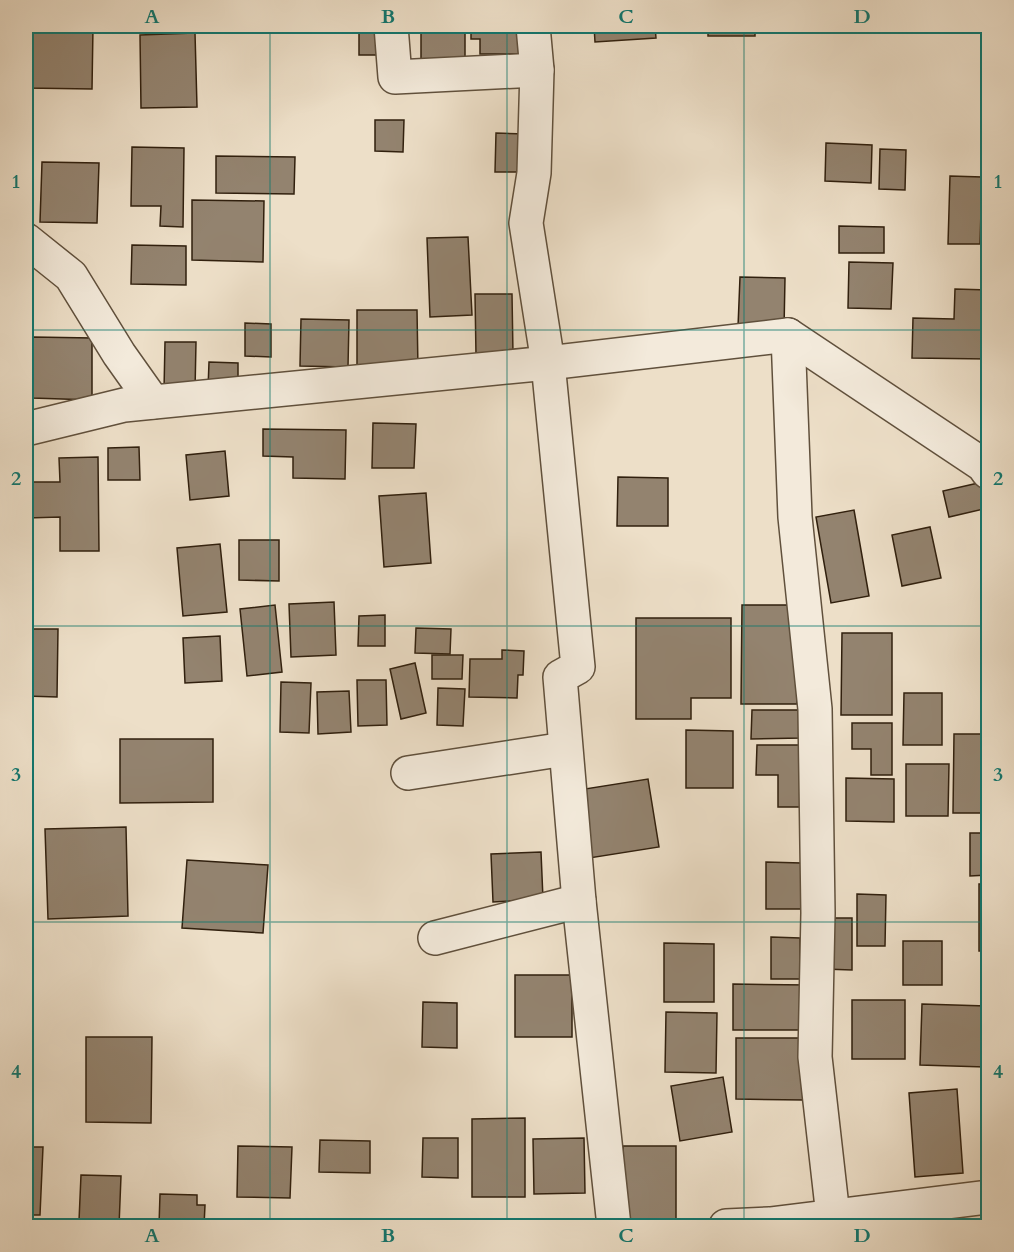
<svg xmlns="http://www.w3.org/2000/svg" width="1014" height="1252" font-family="Cardo,serif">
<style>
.building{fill:#93836f;stroke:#31200e;stroke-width:1.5}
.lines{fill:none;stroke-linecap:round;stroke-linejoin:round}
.minor-casing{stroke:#60503c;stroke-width:36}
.minor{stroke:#f3eadb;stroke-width:33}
.grid{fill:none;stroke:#0f766e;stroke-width:1.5;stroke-opacity:0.55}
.neatline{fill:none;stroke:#0f766e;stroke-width:2}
.grid-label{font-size:20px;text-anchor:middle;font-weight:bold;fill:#0f766e}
</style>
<rect width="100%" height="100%" fill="#eddfc8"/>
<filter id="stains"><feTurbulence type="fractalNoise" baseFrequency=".00333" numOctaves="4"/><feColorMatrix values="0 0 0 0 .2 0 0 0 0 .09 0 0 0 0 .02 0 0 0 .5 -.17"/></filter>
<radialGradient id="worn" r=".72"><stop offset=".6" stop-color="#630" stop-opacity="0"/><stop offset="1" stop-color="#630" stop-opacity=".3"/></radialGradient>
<!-- building -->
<g class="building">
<path d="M 26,26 L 93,27 L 92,89 L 26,88 Z"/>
<rect x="359" y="26" width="24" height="29"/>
<rect x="421" y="26" width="44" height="34"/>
<path d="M 471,26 L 529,26 L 529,54 L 480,54 L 480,39 L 471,39 Z"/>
<path d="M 552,26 L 655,26 L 656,38 L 595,42 L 594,26 L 552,28 Z"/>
<rect x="708" y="26" width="47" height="10"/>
<path d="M 195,33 L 197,107 L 141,108 L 140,35 Z"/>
<path d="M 375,120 L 404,120 L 403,152 L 375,151 Z"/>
<path d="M 496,133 L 526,134 L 525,172 L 495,172 Z"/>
<path d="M 826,143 L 872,145 L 871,183 L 825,181 Z"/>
<path d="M 132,147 L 184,148 L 183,227 L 160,226 L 161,206 L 131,206 Z"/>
<path d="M 880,149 L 906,150 L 905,190 L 879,189 Z"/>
<path d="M 216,156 L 295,157 L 294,194 L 216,193 Z"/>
<path d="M 42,162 L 99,163 L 97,223 L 40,222 Z"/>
<path d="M 950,176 L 982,177 L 980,244 L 948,244 Z"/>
<path d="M 192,200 L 264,201 L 263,262 L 192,260 Z"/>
<path d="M 839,226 L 884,227 L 884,253 L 839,253 Z"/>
<path d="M 468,237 L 472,315 L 430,317 L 427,238 Z"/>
<path d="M 132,245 L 186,246 L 186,285 L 131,284 Z"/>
<path d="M 849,262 L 893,263 L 891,309 L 848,308 Z"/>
<path d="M 740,277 L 785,278 L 784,329 L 738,327 Z"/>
<path d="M 955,289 L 988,290 L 988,359 L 912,358 L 913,318 L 954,319 Z"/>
<path d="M 475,294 L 512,294 L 513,354 L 476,355 Z"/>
<path d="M 357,310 L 417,310 L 418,369 L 357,370 Z"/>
<path d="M 301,319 L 349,320 L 348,367 L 300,366 Z"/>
<path d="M 245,323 L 271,324 L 271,357 L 245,356 Z"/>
<path d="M 33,337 L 92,338 L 92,400 L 32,398 Z"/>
<path d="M 165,342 L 196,342 L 195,391 L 164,390 Z"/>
<path d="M 209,362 L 238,363 L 238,390 L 208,389 Z"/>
<path d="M 373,423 L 416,424 L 414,468 L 372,468 Z"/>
<path d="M 263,429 L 346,430 L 345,479 L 293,478 L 293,457 L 263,456 Z"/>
<path d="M 139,447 L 140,480 L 108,480 L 108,448 Z"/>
<path d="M 225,451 L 229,496 L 190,500 L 186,455 Z"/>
<path d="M 98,457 L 99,551 L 60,551 L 60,517 L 27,518 L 27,482 L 60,482 L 59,458 Z"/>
<path d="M 618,477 L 668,478 L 668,526 L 617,526 Z"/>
<path d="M 987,481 L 988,508 L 949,517 L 943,491 Z"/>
<path d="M 426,493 L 431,563 L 384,567 L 379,496 Z"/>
<path d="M 854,510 L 869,596 L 831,603 L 816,517 Z"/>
<path d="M 930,527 L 941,578 L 902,586 L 892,535 Z"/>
<path d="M 239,540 L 279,540 L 279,581 L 239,580 Z"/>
<path d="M 220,544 L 227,612 L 183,616 L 177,548 Z"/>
<path d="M 334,602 L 336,655 L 291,657 L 289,604 Z"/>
<path d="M 275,605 L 282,672 L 247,676 L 240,609 Z"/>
<path d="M 742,605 L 798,605 L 797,704 L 741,704 Z"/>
<path d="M 385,615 L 385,646 L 358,646 L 359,616 Z"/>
<path d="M 636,618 L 731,618 L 731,698 L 691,698 L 691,719 L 636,719 Z"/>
<path d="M 26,620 L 28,620 L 28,629 L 58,629 L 57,697 L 26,696 Z"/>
<path d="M 416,628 L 451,629 L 450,654 L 415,653 Z"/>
<path d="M 842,633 L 892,633 L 892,715 L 841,715 Z"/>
<path d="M 220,636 L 222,681 L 185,683 L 183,638 Z"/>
<path d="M 502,650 L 524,651 L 523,675 L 518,675 L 517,698 L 469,697 L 470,659 L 502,659 Z"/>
<path d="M 432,655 L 463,655 L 462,679 L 432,679 Z"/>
<path d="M 415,663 L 426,713 L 401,719 L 390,669 Z"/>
<path d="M 357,680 L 386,680 L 387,725 L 358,726 Z"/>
<path d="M 281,682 L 311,683 L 309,733 L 280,732 Z"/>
<path d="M 438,688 L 465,689 L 463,726 L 437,725 Z"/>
<path d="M 349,691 L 351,732 L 318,734 L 317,692 Z"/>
<path d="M 904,693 L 942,693 L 942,745 L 903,745 Z"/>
<path d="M 752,710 L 801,710 L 801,738 L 751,739 Z"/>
<path d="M 852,723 L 892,723 L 892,775 L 871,775 L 871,749 L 852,749 Z"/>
<path d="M 686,730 L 733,731 L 733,788 L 686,788 Z"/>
<path d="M 954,734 L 986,734 L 986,813 L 953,813 Z"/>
<path d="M 120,739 L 213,739 L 213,802 L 120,803 Z"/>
<path d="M 757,745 L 813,745 L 812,807 L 778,807 L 778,775 L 756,775 Z"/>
<path d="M 906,764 L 949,764 L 948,816 L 906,816 Z"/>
<path d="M 846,778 L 894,779 L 894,822 L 846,821 Z"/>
<path d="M 648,779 L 659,847 L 583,859 L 572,791 Z"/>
<path d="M 126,827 L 128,916 L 48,919 L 45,829 Z"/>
<path d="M 970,833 L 988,833 L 988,875 L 970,876 Z"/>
<path d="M 541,852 L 543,899 L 493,902 L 491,854 Z"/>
<path d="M 187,860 L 268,865 L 263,933 L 182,928 Z"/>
<path d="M 766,862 L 801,863 L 801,909 L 766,909 Z"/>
<rect x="979" y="884" width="9" height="67"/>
<path d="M 857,894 L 886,895 L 885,946 L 857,946 Z"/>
<path d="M 824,918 L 852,918 L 852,970 L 824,969 Z"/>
<path d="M 771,937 L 800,938 L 800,979 L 771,979 Z"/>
<rect x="903" y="941" width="39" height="44"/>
<path d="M 664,943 L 714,944 L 714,1002 L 664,1002 Z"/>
<rect x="515" y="975" width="57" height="62"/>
<path d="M 733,984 L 809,985 L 808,1030 L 733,1030 Z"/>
<rect x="852" y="1000" width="53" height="59"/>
<path d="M 423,1002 L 457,1003 L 457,1048 L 422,1047 Z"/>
<path d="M 922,1004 L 986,1006 L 985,1067 L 920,1065 Z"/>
<path d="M 666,1012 L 717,1013 L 716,1073 L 665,1072 Z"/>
<path d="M 86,1037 L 152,1037 L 151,1123 L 86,1122 Z"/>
<path d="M 736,1038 L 805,1038 L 804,1100 L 736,1099 Z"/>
<path d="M 723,1077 L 732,1132 L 680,1141 L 671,1086 Z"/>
<path d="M 957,1089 L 963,1173 L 915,1177 L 909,1093 Z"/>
<path d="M 525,1118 L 525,1197 L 472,1197 L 472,1119 Z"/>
<path d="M 423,1138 L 458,1138 L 458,1178 L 422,1177 Z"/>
<path d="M 584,1138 L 585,1193 L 534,1194 L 533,1139 Z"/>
<path d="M 320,1140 L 370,1141 L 370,1173 L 319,1172 Z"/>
<path d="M 238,1146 L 292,1147 L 290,1198 L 237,1197 Z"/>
<path d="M 623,1146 L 676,1146 L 676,1220 L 622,1220 Z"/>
<path d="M 26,1147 L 43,1147 L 40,1215 L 26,1215 Z"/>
<path d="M 81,1175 L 121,1176 L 119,1226 L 94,1226 L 94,1221 L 79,1221 Z"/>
<path d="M 160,1194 L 197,1195 L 197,1205 L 205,1205 L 204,1226 L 159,1226 Z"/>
</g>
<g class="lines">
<defs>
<g id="minor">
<path d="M 391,26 L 395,77 L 537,70"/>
<path d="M 533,26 L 537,70 L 534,173 L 526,223 L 548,363 L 578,667 L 560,677 L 579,901 L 614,1226"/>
<path d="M 26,240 L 71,276 L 119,354 L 153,402"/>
<path d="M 788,335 L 795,517 L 815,709 L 818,913 L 815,1057 L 833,1216"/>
<path d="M 26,429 L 124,405 L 548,363 L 788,335 L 983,465 L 988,472"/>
<path d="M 408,773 L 565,749"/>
<path d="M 435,938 L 579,901"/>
<path d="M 726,1226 L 770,1224 L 988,1197"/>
</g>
</defs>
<!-- minor casing -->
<use href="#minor" class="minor-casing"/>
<!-- minor -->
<use href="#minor" class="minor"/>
</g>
<!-- grid -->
<path class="grid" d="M 270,26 L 270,1226M 507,26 L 507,1226M 744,26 L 744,1226M 26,330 L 988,330M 26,626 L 988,626M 26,922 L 988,922"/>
<!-- margin -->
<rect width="1014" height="1252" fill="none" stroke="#eddfc8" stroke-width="66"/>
<rect x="33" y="33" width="948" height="1186" class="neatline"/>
<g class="grid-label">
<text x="152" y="23">A</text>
<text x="388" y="23">B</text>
<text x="626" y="23">C</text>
<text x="862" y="23">D</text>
<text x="16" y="188">1</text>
<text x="998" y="188">1</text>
<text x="16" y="485">2</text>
<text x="998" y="485">2</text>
<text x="16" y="781">3</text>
<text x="998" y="781">3</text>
<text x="16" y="1078">4</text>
<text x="998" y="1078">4</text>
<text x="152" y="1242">A</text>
<text x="388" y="1242">B</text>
<text x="626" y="1242">C</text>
<text x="862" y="1242">D</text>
</g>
<rect width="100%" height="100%" filter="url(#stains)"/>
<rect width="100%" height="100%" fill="url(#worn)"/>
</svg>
